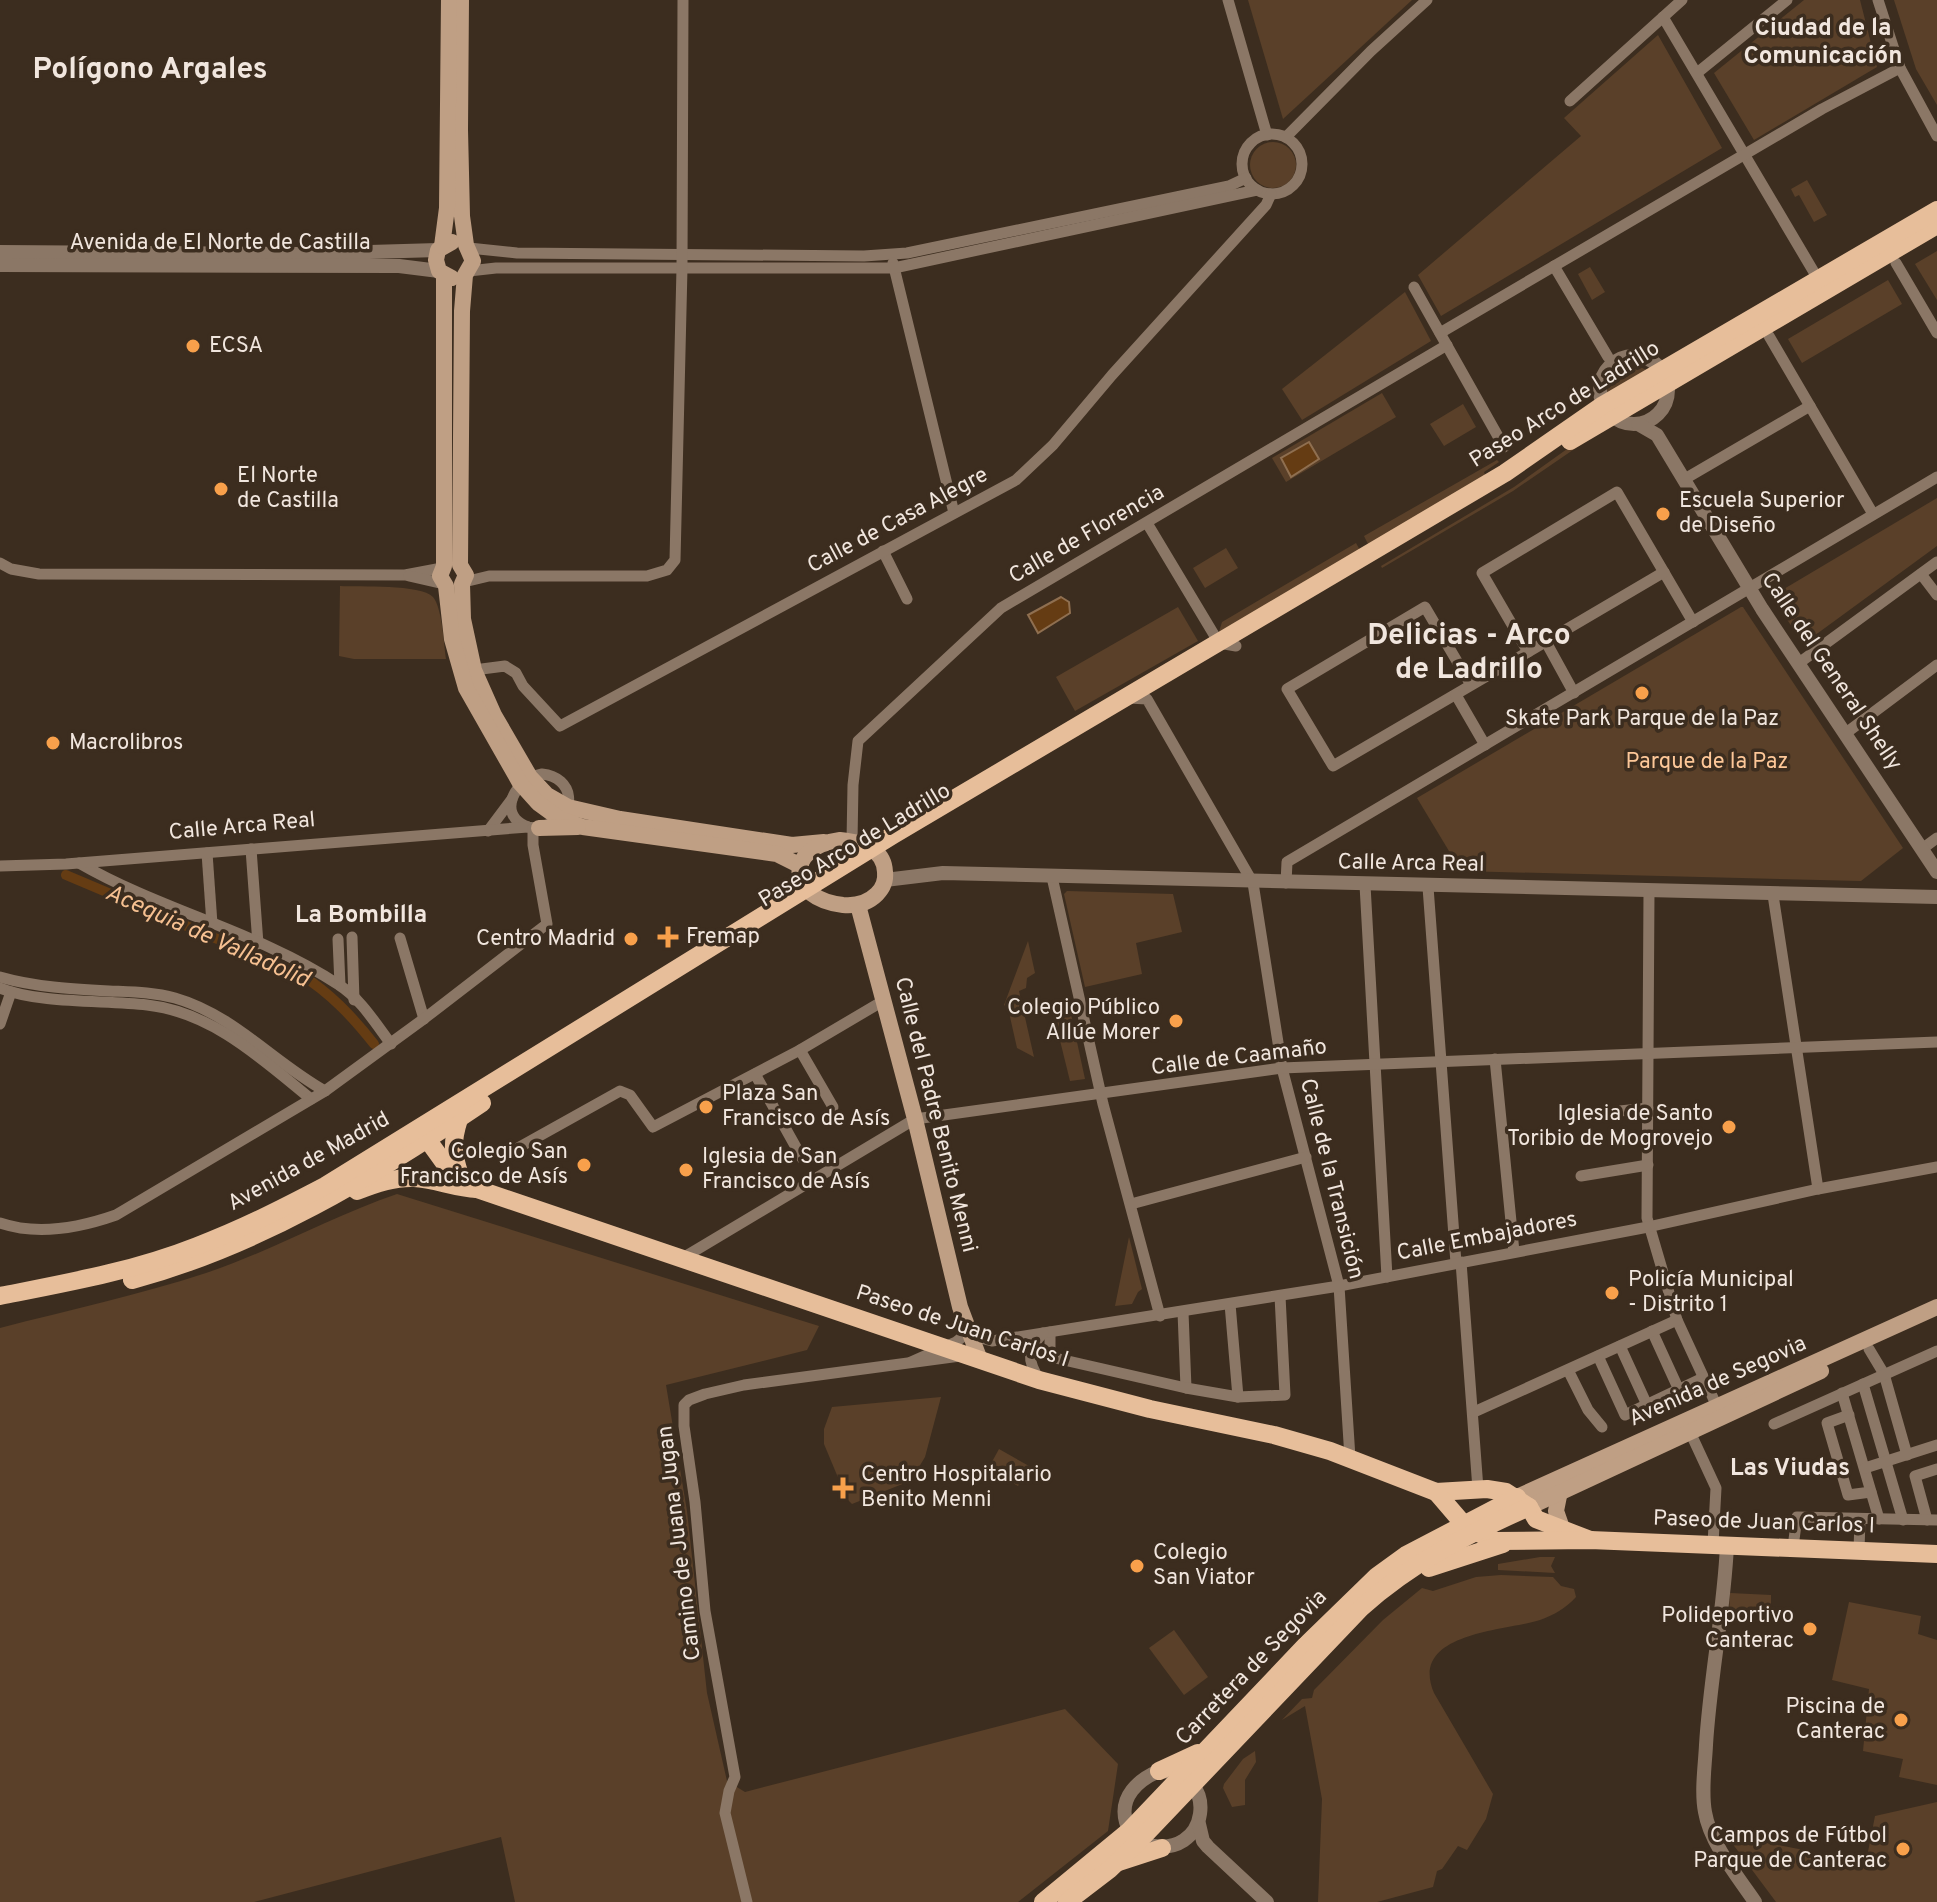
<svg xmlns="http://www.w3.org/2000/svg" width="1937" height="1902" font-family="Overpass,sans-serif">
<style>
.green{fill:#5a4029}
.water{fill:#653c13;stroke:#8f6f50;stroke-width:2}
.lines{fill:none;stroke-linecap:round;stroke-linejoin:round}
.canal{stroke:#653c13;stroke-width:10}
.minor{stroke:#8b7766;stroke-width:11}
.tertiary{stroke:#8b7766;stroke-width:14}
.secondary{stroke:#bf9f84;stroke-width:16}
.primary{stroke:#e7be9a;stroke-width:18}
.poi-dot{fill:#f8a04b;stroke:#3c2d1f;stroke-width:3}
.labels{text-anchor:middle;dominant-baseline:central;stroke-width:7;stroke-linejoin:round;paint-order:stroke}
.street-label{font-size:22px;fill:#f1e6de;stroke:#3c2d1f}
.poi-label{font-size:22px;fill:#f1e6de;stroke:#3c2d1f;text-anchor:start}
.park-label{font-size:22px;fill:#fdc798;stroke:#3c2d1f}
.neighbourhood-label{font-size:24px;font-weight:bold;fill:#f1e6de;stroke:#3c2d1f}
.water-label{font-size:24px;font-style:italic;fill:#f6c091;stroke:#3c2d1f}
.district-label{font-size:30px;font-weight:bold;fill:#f1e6de;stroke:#3c2d1f}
</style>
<rect width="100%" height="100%" fill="#3c2d1f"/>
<!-- green -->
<g class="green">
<path d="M 1248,0 L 1412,0 L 1283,119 Z"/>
<path d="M 1804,0 L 1860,0 L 1877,67 L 1754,140 L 1714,73 Z"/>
<path d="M 1894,0 L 1937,0 L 1937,105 L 1916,69 Z"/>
<path d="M 1658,35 L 1722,148 L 1441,316 L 1418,275 L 1581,136 L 1564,118 Z"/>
<circle cx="1273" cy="165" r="23"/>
<path d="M 1807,180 L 1827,215 L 1814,222 L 1799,195 L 1795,197 L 1791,189 Z"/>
<path d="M 1937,251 L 1937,300 L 1915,264 Z"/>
<path d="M 1590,267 L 1605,292 L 1592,300 L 1578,274 Z"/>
<path d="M 1888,280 L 1902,304 L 1802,363 L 1788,339 Z"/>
<path d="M 1405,292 L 1431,341 L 1302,420 L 1282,389 Z"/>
<path d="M 1632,364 L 1647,370 L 1605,395 C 1603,377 1616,369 1632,364 Z"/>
<path d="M 1382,393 L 1396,417 L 1286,482 L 1272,458 Z"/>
<path d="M 1463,404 L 1476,427 L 1444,446 L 1430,424 Z"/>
<path d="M 1589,439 L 1513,491 L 1382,568 L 1381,566 L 1514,487 L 1574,444 Z"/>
<path d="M 1497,460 L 1499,462 L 1484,472 L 1485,475 L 1369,546 L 1364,536 Z"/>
<path d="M 1937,498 L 1937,546 L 1803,644 L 1777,604 L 1778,601 L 1774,595 Z"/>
<path d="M 1356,543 L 1361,552 L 1219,632 L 1222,622 Z"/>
<path d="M 1226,548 L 1238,568 L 1205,588 L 1193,568 Z"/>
<path d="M 340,586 C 359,587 421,584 433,597 C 442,607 444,645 446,659 L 354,659 L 339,656 Z"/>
<path d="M 1178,607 L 1198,641 L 1075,711 L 1056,677 Z"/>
<path d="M 1741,607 L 1743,607 L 1903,848 L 1861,881 L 1461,871 L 1417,798 Z"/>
<path d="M 1067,891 L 1173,894 L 1182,932 L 1136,943 L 1142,974 L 1085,987 L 1064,894 Z"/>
<path d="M 1028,941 L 1035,973 L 1027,978 L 1026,988 L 1019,991 L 1034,1057 L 1017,1048 L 1008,1008 L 1004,1005 Z"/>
<path d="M 1069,1005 L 1085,1079 L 1070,1081 L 1052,1008 Z"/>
<path d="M 397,1194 L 819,1326 L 807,1350 L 666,1385 L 687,1511 L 707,1693 L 727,1781 L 745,1792 L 1065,1709 L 1118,1764 L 1108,1831 L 1018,1902 L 515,1902 L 501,1837 L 254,1902 L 0,1902 L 0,1328 C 69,1310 139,1295 206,1273 C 272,1251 332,1216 397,1194 Z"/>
<path d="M 1129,1237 L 1142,1289 L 1138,1292 L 1132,1304 L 1115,1306 Z"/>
<path d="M 941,1397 L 925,1457 L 916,1472 L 905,1483 L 852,1504 L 847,1499 L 824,1444 L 824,1429 L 832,1407 Z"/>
<path d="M 999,1449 L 1029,1466 L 1018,1486 L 988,1469 Z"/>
<path d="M 1540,1557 L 1555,1557 L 1551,1566 L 1555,1573 L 1498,1570 L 1498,1564 Z"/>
<path d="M 1501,1575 L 1553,1577 L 1561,1586 L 1574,1589 L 1576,1597 C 1566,1608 1554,1615 1540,1620 C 1506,1631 1408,1632 1434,1693 L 1493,1794 L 1486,1819 L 1467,1850 L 1458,1846 L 1442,1869 L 1437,1871 L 1433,1887 L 1377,1902 L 1318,1902 L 1322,1799 L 1305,1706 L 1282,1720 L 1302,1699 L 1312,1698 L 1314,1690 L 1383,1620 L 1422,1588 L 1433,1591 L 1476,1577 Z"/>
<path d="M 1730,1593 L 1771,1595 L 1771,1614 L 1729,1612 Z"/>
<path d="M 1849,1602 L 1921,1616 L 1918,1634 L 1937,1640 L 1937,1785 L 1899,1777 L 1903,1759 L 1863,1751 L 1869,1689 L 1832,1680 Z"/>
<path d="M 1174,1630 L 1208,1677 L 1184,1695 L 1149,1648 Z"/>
<path d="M 1255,1751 L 1256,1762 L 1245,1780 L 1245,1805 L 1232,1807 L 1223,1788 L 1224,1784 L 1243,1759 Z"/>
<path d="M 1937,1802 L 1937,1902 L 1776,1902 L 1726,1835 L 1866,1862 L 1875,1816 Z"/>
</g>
<!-- water -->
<g class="water">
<path d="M 1309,442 L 1319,459 L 1291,477 L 1281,458 Z"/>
<path d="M 1061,597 L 1069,602 L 1070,613 L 1038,633 L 1028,615 Z"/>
</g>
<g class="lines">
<!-- canal -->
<path class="canal" d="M 66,875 L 300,974 C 330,993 352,1016 374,1044"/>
<!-- minor -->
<g class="minor">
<path d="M 1228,0 L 1267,135"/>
<path d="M 1878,0 L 1900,68 L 1937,136"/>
<path d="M 1663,17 L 1818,279"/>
<path d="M 1697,73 L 1787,0"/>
<path d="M 1570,101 L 1682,0"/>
<circle cx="1272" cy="164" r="30"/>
<path d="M 1286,137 L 1371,51 L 1427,0"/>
<path d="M 469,248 L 517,253 L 864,256 L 907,253 L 1229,186 L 1246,178"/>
<path d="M 893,263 L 954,513"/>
<path d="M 1896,263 L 1937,333"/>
<path d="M 1554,266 L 1608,357"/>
<path d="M 469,271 L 496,268 L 894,268 L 1257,190"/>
<path d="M 1414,287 L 1504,447"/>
<path d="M 1440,333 L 1822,109 L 1900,68"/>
<path d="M 1769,336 L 1873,514"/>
<path d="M 1683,480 L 1810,406"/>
<path d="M 1147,523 L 1219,643 L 1236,646"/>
<path d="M 883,551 L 907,599"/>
<path d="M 0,563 L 11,569 L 39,574 L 405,575 L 442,568"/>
<path d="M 1921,574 L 1937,595"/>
<path d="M 409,576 L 444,584"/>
<path d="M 464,582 L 489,576 L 647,576 L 667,570 L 675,560 L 682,268 L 683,0"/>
<path d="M 1546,642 L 1574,693"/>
<path d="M 1528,652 L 1482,573 L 1617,492 L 1693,622"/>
<path d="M 1799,663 L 1937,562"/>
<path d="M 474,670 L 505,666 L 516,673 L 523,686 L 560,726 L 1016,480 L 1053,445 L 1112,375 L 1266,205 L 1271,194"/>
<path d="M 1471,685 L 1425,607 L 1287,689 L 1333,766 C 1443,702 1554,637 1664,572"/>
<path d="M 1456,695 L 1485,745"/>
<path d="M 1129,698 L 1147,699 L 1253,883 L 1282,1068 L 1339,1286 L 1350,1458"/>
<path d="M 1846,733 L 1937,665"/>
<path d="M 542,774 C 574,777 579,814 547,825 C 541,827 535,829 528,827 C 496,815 514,779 542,774 Z"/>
<path d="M 488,831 L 512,799"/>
<path d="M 852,841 L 853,785 L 858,741 L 1001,608 L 1447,345"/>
<path d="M 251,849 L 258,944"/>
<path d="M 1922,849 L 1937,838"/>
<path d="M 207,853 L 212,924"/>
<path d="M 79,863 C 162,911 259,932 339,985 C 360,998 376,1024 391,1044"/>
<path d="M 0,866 L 66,864 L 528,827"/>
<path d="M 1052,877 L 1103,1104 L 1160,1316"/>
<path d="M 1286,883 L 1287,862 L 1937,477"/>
<path d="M 1365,885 L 1387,1277"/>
<path d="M 1428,887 L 1456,1263"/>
<path d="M 1649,892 L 1647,1218 L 1677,1320 L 1720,1413"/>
<path d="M 1773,895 L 1818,1189"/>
<path d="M 352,937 L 354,1000"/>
<path d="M 400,938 L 424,1019"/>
<path d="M 338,939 L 340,985"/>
<path d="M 0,977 C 35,987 72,989 109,991 C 132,992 153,992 175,998 C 234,1015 273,1062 325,1091"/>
<path d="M 0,988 C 40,1004 103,1000 147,1005 C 212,1012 262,1059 311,1099"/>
<path d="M 0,1024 L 11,992"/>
<path d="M 800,1050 L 833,1107"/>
<path d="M 1495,1059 L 1514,1252"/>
<path d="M 755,1074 L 802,1158"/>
<path d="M 1573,1116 L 1648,1108"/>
<path d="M 516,1149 L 620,1091 L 630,1095 L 653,1127 L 800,1050 L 883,1001"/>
<path d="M 1581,1176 L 1648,1165"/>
<path d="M 1131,1204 L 1306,1157"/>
<path d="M 0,1223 C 38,1236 79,1228 116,1215 L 325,1091 L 425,1018 L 547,924 L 533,845 L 533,828"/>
<path d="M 681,1259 L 915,1119 L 1282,1068 L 1937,1042"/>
<path d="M 1461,1262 L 1478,1489"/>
<path d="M 1230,1304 L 1238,1397"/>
<path d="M 1183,1312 L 1186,1388"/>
<path d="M 1652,1331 L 1679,1390"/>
<path d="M 1050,1332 L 1050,1354 L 1055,1358 L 1186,1388 L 1238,1397 L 1285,1395 L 1280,1296"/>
<path d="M 1620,1346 L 1647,1405"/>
<path d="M 1869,1349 L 1884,1374 L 1907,1455"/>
<path d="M 1598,1356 L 1625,1415 L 1703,1378"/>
<path d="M 911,1362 L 956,1342 L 966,1334 L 992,1341 L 1339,1286 L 1648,1227 L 1818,1189 L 1937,1167"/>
<path d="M 1568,1370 L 1588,1410 L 1602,1427"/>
<path d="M 1039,1379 C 1027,1360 1027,1350 1043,1333"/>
<path d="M 1863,1384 L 1903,1520"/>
<path d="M 1842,1393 L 1879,1519"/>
<path d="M 1474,1412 L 1677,1320"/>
<path d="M 1849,1415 L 1827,1423 L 1848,1495 L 1871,1492"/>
<path d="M 1774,1424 L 1937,1351"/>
<path d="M 1690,1432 L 1716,1488 L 1713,1544"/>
<path d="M 1865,1468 L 1937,1445"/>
<path d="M 1927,1520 L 1915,1476 L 1937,1469"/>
<path d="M 1793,1547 L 1797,1517 L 1937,1520"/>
<path d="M 1859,1551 L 1860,1519"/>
<path d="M 747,1902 L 725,1813 L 729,1791 L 735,1777 L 705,1611 L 695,1502 L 684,1426 L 684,1405 L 689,1400 L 705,1394 L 744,1385 L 960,1356"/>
</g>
<!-- tertiary -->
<g class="tertiary">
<path d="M 0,252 L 301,254 L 438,250"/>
<path d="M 0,265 L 399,266 L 439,271"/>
<circle cx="1634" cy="390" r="34"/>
<path d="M 1638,424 L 1657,435 L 1762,609 L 1937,872"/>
<path d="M 885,880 L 943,873 L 1937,897"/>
<path d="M 1727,1545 C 1724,1612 1710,1678 1706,1745 C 1705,1766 1701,1791 1705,1812 C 1710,1843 1738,1877 1755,1902"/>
<path d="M 1159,1771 C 1221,1769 1211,1863 1145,1844 C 1135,1841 1129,1832 1126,1822 C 1119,1797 1138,1780 1159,1771 Z"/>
<path d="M 1199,1824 L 1203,1841 L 1208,1847 L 1267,1902"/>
</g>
<!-- secondary -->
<g class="secondary">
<path d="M 461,0 L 460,130 L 462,216 L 466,245 L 473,261 L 465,275 L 462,311 L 460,565 L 466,575 L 462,584 L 463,619 L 474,670 L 494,715 L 530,777 L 547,795 L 568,807 L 620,819 L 792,845 L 824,842"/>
<path d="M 452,242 L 438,250 L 436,260 L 439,271 L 452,278"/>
<path d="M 442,246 L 447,208 L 449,0"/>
<path d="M 444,275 L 444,566 L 440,576 L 446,586 L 452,639 L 466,688 L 520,783 L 538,803 L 560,819 L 583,827 L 777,854 L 801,866"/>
<path d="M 539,828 L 578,827"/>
<path d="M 840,840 C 861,842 884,848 885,872 C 886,881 883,888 877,894 C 867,904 855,906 843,905 C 787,899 784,847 840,840 Z"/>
<path d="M 858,905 L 915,1119 L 960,1307 L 980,1360"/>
<path d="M 1560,1491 L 1556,1511 L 1563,1531"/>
<path d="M 1517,1497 L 1937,1307"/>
<path d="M 1529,1507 L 1821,1371"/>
</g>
<!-- primary -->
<g class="primary">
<path d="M 1570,441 L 1937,225"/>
<path d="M 459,1119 C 452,1141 452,1153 460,1175"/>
<path d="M 418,1135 L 427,1139 L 445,1164 L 477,1189"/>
<path d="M 357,1191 C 374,1184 394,1177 414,1178 C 435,1179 455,1188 477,1189 L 1039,1380 L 1150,1409 L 1274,1435 L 1330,1451 L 1436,1492 L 1487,1489 L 1506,1492 L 1529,1507 L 1536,1519 L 1590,1540"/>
<path d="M 132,1280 C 259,1246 374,1176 482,1103"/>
<path d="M 0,1296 C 66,1283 134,1271 197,1246 C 242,1229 283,1208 325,1186 L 893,835 L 1505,473 L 1603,405 L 1937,210"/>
<path d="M 1436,1492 L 1467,1528 L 1496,1541 L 1590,1540 L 1937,1554"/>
<path d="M 1429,1568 L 1503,1544"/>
<path d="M 1159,1771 L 1198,1753"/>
<path d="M 1119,1862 L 1162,1848"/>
<path d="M 1043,1902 L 1129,1831 L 1305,1646 L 1377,1576 L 1406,1555 L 1517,1497"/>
<path d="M 1067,1902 L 1110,1869 L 1138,1842 L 1361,1608 C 1411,1563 1468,1534 1529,1507"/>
</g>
</g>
<!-- markers -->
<g class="poi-dot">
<circle cx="193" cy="346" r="8"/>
<circle cx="221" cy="489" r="8"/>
<circle cx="1663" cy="514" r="8"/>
<circle cx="1642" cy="693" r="8"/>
<circle cx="53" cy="743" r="8"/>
<path d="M664 925h8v8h8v8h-8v8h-8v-8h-8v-8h8z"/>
<circle cx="631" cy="939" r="8"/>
<circle cx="1176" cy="1021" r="8"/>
<circle cx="706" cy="1107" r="8"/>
<circle cx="1729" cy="1127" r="8"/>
<circle cx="584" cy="1165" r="8"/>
<circle cx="686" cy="1170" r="8"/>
<circle cx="1612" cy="1293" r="8"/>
<path d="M839 1476h8v8h8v8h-8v8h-8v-8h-8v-8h8z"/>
<circle cx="1137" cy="1566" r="8"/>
<circle cx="1810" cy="1629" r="8"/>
<circle cx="1901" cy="1720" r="8"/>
<circle cx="1903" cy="1849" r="8"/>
</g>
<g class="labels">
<!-- street labels -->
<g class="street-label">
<text x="220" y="243">Avenida de El Norte de Castilla</text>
<text transform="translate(1565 405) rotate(-32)">Paseo Arco de Ladrillo</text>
<text transform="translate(898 521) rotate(-28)">Calle de Casa Alegre</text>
<text transform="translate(1087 535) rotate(-30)">Calle de Florencia</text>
<text transform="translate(1831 672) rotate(56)">Calle del General Shelly</text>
<text transform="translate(242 827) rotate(-5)">Calle Arca Real</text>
<text transform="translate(855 846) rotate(-31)">Paseo Arco de Ladrillo</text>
<text transform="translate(1411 864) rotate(1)">Calle Arca Real</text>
<text transform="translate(1239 1058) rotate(-7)">Calle de Caamaño</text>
<text transform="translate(935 1115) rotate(76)">Calle del Padre Benito Menni</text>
<text transform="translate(309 1162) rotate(-29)">Avenida de Madrid</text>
<text transform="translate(1331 1179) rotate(76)">Calle de la Transición</text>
<text transform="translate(1487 1237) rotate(-11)">Calle Embajadores</text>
<text transform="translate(962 1327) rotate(18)">Paseo de Juan Carlos I</text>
<text transform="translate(1718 1382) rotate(-24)">Avenida de Segovia</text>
<text transform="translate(1764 1523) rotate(2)">Paseo de Juan Carlos I</text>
<text transform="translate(680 1543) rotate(-97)">Camino de Juana Jugan</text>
<text transform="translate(1252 1668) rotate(-46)">Carretera de Segovia</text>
</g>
<!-- poi labels -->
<g class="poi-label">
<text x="209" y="346">ECSA</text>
<text x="237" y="476">El Norte<tspan x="237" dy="25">de Castilla</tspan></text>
<text x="1679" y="501">Escuela Superior<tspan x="1679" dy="25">de Diseño</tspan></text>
<text x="1642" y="719" text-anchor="middle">Skate Park Parque de la Paz</text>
<text x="69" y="743">Macrolibros</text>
<text x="686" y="937">Fremap</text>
<text x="615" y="939" text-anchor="end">Centro Madrid</text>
<text x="1160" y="1008" text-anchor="end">Colegio Público<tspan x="1160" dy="25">Allúe Morer</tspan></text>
<text x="722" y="1094">Plaza San<tspan x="722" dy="25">Francisco de Asís</tspan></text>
<text x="1713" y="1114" text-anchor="end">Iglesia de Santo<tspan x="1713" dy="25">Toribio de Mogrovejo</tspan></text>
<text x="568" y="1152" text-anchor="end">Colegio San<tspan x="568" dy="25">Francisco de Asís</tspan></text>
<text x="702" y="1157">Iglesia de San<tspan x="702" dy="25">Francisco de Asís</tspan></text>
<text x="1628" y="1280">Policía Municipal<tspan x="1628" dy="25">- Distrito 1</tspan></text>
<text x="861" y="1475">Centro Hospitalario<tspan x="861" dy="25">Benito Menni</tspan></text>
<text x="1153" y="1553">Colegio<tspan x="1153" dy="25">San Viator</tspan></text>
<text x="1794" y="1616" text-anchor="end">Polideportivo<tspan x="1794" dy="25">Canterac</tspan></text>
<text x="1885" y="1707" text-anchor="end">Piscina de<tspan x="1885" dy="25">Canterac</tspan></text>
<text x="1887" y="1836" text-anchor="end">Campos de Fútbol<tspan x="1887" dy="25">Parque de Canterac</tspan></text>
</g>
<!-- park labels -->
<g class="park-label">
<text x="1707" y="762">Parque de la Paz</text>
</g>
<!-- neighbourhood labels -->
<g class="neighbourhood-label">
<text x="1823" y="29">Ciudad de la<tspan x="1823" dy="28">Comunicación</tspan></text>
<text x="361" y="916">La Bombilla</text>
<text x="1790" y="1469">Las Viudas</text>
</g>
<!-- water labels -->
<g class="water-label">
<text transform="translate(207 937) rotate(24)">Acequia de Valladolid</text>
</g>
<!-- district labels -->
<g class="district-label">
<text x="150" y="70">Polígono Argales</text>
<text x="1469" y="636">Delicias - Arco<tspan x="1469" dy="34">de Ladrillo</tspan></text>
</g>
</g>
</svg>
